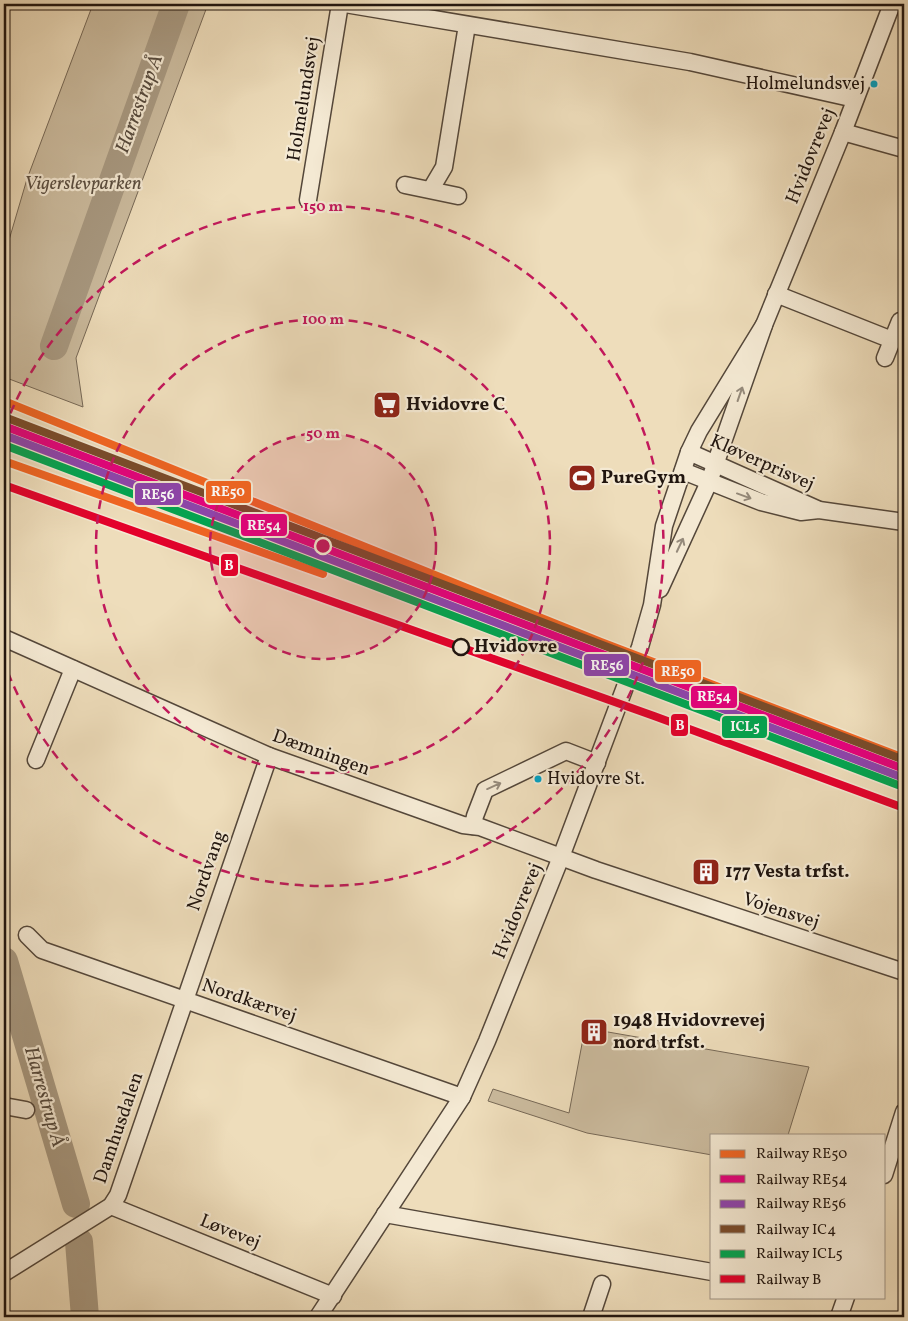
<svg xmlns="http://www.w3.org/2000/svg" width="908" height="1321" font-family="Vollkorn,serif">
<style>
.green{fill:#cbbb9e;stroke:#766856}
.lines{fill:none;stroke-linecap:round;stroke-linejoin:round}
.river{stroke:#a89981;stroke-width:28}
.minor-casing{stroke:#54473a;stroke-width:19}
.minor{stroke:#f4e9d3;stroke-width:16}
.rail-1-casing{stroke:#f4e9d3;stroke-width:11}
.rail-2-casing{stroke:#f4e9d3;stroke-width:11}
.rail-3-casing{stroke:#f4e9d3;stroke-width:11}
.rail-4-casing{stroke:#f4e9d3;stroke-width:11}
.rail-5-casing{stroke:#f4e9d3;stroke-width:11}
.rail-6-casing{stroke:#f4e9d3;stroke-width:11}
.rail-1{stroke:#f26522;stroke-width:8}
.rail-2{stroke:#e5007d;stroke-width:8}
.rail-3{stroke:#8e44ad;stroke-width:8}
.rail-4{stroke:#7a4b2a;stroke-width:8}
.rail-5{stroke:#00a651;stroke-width:8}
.rail-6{stroke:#e4002b;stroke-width:8}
.oneway{stroke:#958a7b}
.ring{fill:none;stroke:#c2185b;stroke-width:2.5;stroke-dasharray:9 6}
.bus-dot{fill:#02a2c4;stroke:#f4e9d3;stroke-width:2}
.stop-dot{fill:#f4e9d3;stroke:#20150f;stroke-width:2.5}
.labels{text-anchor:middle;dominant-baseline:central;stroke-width:4.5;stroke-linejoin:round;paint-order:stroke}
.bus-label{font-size:18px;fill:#20150f;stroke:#f4e9d3;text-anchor:end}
.street-label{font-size:19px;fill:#20150f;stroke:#f4e9d3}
.park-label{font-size:19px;font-style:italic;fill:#5c4f41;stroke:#f4e9d3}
.poi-label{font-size:19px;font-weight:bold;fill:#20150f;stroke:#f4e9d3;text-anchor:start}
.stop-label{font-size:19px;font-weight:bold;fill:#20150f;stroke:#f4e9d3;text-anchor:start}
.water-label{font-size:20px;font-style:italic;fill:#564a3d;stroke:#f4e9d3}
.centre{fill:#c2185b;stroke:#f4e9d3;stroke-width:2.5}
.ring-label{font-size:15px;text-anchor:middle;font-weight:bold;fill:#c2185b;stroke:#f4e9d3;stroke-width:4.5;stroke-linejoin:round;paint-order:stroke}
.line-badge{stroke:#f4e9d3;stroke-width:2}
.badge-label{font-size:14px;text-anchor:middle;font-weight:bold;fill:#fff}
</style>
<rect width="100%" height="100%" fill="#edb"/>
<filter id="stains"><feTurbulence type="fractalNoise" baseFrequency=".004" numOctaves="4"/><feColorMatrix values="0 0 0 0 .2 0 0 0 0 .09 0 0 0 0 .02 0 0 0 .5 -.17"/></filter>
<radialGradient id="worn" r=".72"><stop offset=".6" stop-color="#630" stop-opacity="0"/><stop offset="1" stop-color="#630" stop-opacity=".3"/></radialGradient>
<!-- green -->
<g class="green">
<path d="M 93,4 L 208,4 L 76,358 L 83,407 L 4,377 L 4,257 L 27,179 Z"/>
<path d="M 585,1028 L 809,1067 L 788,1135 L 712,1135 L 712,1155 L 587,1133 L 488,1101 L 493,1089 L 569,1113 Z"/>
</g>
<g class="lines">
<!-- river -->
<g class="river">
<path d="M 54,346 L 176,4"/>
<path d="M 4,961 L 76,1204"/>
<path d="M 79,1242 L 85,1317"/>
</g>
<defs>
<g id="minor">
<path d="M 345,4 L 690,62 L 855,99"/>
<path d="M 843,132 L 904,149"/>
<path d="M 405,185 L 458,196"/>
<path d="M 431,189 L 444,167 L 467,25"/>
<path d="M 308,200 L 340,4"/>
<path d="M 776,294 L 892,340"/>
<path d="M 885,358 L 900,321"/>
<path d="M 689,452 L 817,509"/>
<path d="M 683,471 L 761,502 L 801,512 L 819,510 L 904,522"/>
<path d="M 660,589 L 709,482 L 764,325 L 843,132 L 892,4"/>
<path d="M 4,638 L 269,756 L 463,825 L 480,827 L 596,870 L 904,972"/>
<path d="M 36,760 L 73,669"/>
<path d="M 473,826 L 475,816 L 485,790 L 566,751 L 597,763"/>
<path d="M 27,935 L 42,950 L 462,1097"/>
<path d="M 4,1106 L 26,1110"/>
<path d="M 884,1175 L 904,1112"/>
<path d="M 111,1206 L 333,1296"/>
<path d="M 385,1214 L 712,1272"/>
<path d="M 4,1273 L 111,1206 L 118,1195 L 269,756"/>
<path d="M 318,1317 L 462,1097 L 487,1041 L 561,857 L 640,647 L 652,605 L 664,526 L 689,452 L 699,431 L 764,325"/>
<path d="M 591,1317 L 602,1284"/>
<path d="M 839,1317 L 846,1297"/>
</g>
</defs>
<!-- minor casing -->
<use href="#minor" class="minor-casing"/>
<!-- minor -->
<use href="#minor" class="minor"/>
<defs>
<g id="rail-1">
<path d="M 4,401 L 601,642 L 904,758"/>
<path d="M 4,461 L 323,574"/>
</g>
<path id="rail-2" d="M 4,426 L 904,769"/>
<path id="rail-3" d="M 4,435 L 901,777"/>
<path id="rail-4" d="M 7,418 L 904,760"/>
<path id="rail-5" d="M 4,445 L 898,785"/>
<path id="rail-6" d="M 4,485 L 654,716 L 904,808"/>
</defs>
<!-- rail-1 casing -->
<use href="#rail-1" class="rail-1-casing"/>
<!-- rail-2 casing -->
<use href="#rail-2" class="rail-2-casing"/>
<!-- rail-3 casing -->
<use href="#rail-3" class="rail-3-casing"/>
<!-- rail-4 casing -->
<use href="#rail-4" class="rail-4-casing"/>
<!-- rail-5 casing -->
<use href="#rail-5" class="rail-5-casing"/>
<!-- rail-6 casing -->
<use href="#rail-6" class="rail-6-casing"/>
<!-- rail-1 -->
<use href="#rail-1" class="rail-1"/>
<!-- rail-2 -->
<use href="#rail-2" class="rail-2"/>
<!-- rail-3 -->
<use href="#rail-3" class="rail-3"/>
<!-- rail-4 -->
<use href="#rail-4" class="rail-4"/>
<!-- rail-5 -->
<use href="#rail-5" class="rail-5"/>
<!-- rail-6 -->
<use href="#rail-6" class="rail-6"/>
</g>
<!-- one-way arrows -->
<defs><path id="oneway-shaft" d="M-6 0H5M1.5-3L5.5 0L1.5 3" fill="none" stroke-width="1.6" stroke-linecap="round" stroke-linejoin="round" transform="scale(1.25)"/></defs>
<g class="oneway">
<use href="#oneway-shaft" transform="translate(740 394) rotate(-71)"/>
<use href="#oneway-shaft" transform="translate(744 496) rotate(20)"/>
<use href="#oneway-shaft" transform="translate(680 545) rotate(-65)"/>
<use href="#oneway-shaft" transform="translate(494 786) rotate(-24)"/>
</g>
<!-- distance rings -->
<circle cx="323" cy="546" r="113" fill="#c2185b" fill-opacity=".12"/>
<g class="ring">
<circle cx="323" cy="546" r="113"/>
<circle cx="323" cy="546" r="227"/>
<path d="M5 427A340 340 0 1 1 5 665"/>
</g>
<!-- icons -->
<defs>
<symbol id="supermarket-square" viewBox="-11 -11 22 22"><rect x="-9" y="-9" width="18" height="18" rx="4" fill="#8f2418" stroke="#f4e9d3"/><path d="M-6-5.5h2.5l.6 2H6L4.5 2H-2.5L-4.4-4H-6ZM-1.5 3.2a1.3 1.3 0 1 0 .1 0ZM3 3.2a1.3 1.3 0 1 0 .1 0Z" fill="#fff"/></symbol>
<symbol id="stadium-square" viewBox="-11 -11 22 22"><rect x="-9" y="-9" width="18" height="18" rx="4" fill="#8f2418" stroke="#f4e9d3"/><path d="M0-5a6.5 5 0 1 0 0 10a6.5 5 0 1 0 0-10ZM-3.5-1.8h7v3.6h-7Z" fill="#fff"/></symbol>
<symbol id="building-square" viewBox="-11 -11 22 22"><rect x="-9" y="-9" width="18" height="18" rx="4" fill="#8f2418" stroke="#f4e9d3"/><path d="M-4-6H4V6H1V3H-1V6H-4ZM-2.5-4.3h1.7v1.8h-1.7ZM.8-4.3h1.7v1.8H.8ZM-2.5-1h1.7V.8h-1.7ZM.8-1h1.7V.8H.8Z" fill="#fff"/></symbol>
</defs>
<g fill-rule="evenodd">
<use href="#supermarket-square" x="371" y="389" width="32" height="32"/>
<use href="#stadium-square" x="566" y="462" width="32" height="32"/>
<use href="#building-square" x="690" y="856" width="32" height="32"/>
<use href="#building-square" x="578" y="1016" width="32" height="32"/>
</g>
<!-- markers -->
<g class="bus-dot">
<circle cx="874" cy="84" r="4.5"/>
<circle cx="538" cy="779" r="4.5"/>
</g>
<circle class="stop-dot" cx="461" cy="647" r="8"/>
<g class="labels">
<!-- bus labels -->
<g class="bus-label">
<text x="865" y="84">Holmelundsvej</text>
<text x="547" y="779" text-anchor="start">Hvidovre St.</text>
</g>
<!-- street labels -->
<g class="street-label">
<text transform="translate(304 99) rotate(-81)">Holmelundsvej</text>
<text transform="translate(811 156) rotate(-68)">Hvidovrevej</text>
<text transform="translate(762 463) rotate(24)">Kløverprisvej</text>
<text transform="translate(321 753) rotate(20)">Dæmningen</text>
<text transform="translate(207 871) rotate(-71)">Nordvang</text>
<text transform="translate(518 911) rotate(-68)">Hvidovrevej</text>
<text transform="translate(781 911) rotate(18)">Vojensvej</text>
<text transform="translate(249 1001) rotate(19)">Nordkærvej</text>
<text transform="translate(119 1128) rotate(-71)">Damhusdalen</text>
<text transform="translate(230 1232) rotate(22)">Løvevej</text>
</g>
<!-- park labels -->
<g class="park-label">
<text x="83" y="184">Vigerslevparken</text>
</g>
<!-- poi labels -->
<g class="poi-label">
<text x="406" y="405">Hvidovre C</text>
<text x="601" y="478">PureGym</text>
<text x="725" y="872">177 Vesta trfst.</text>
<text x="613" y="1021">1948 Hvidovrevej<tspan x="613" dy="22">nord trfst.</tspan></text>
</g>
<!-- stop labels -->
<g class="stop-label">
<text x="474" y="647">Hvidovre</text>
</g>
<!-- water labels -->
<g class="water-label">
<text transform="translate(140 104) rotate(-70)">Harrestrup Å</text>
<text transform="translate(44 1097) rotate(74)">Harrestrup Å</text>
</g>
</g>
<circle cx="323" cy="546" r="8" class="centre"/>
<g class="ring-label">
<text x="323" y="211">150 m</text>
<text x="323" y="324">100 m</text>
<text x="323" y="438">50 m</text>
</g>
<g class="line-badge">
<rect x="205" y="480" width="47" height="24" rx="5" fill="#f26522"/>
<rect x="134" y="482" width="48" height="24" rx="5" fill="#8e44ad"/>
<rect x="240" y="513" width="48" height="24" rx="5" fill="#e5007d"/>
<rect x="220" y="553" width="19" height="24" rx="5" fill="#e4002b"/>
<rect x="583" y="653" width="47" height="24" rx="5" fill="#8e44ad"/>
<rect x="654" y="659" width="48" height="24" rx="5" fill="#f26522"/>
<rect x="690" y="685" width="48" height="24" rx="5" fill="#e5007d"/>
<rect x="670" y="713" width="19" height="24" rx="5" fill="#e4002b"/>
<rect x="721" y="715" width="47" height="24" rx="5" fill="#00a651"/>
</g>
<g class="badge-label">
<text x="228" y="496">RE50</text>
<text x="158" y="499">RE56</text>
<text x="264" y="530">RE54</text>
<text x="229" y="570">B</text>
<text x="607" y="670">RE56</text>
<text x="678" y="676">RE50</text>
<text x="714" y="701">RE54</text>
<text x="680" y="730">B</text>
<text x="745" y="731">ICL5</text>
</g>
<!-- margin -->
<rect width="908" height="1321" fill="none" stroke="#edb" stroke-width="20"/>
<rect x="5" y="5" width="898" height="1311" fill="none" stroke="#20150f" stroke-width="2.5"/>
<rect x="10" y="10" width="888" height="1301" fill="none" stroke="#20150f"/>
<!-- legend -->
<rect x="710" y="1134" width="175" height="165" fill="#f4e9d3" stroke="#9f9485"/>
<rect x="720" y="1150" width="25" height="8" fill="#f26522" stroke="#9f9485"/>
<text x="756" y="1158" font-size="15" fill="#20150f">Railway RE50</text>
<rect x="720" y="1175" width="25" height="8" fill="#e5007d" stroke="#9f9485"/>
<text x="756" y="1184" font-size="15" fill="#20150f">Railway RE54</text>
<rect x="720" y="1200" width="25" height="8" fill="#8e44ad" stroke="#9f9485"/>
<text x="756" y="1208" font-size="15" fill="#20150f">Railway RE56</text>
<rect x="720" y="1225" width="25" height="8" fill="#7a4b2a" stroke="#9f9485"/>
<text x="756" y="1234" font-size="15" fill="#20150f">Railway IC4</text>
<rect x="720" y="1250" width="25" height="8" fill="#00a651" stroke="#9f9485"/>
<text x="756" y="1258" font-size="15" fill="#20150f">Railway ICL5</text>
<rect x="720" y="1275" width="25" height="8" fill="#e4002b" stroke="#9f9485"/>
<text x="756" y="1284" font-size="15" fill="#20150f">Railway B</text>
<rect width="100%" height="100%" filter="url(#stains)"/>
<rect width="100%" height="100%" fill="url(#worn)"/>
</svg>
